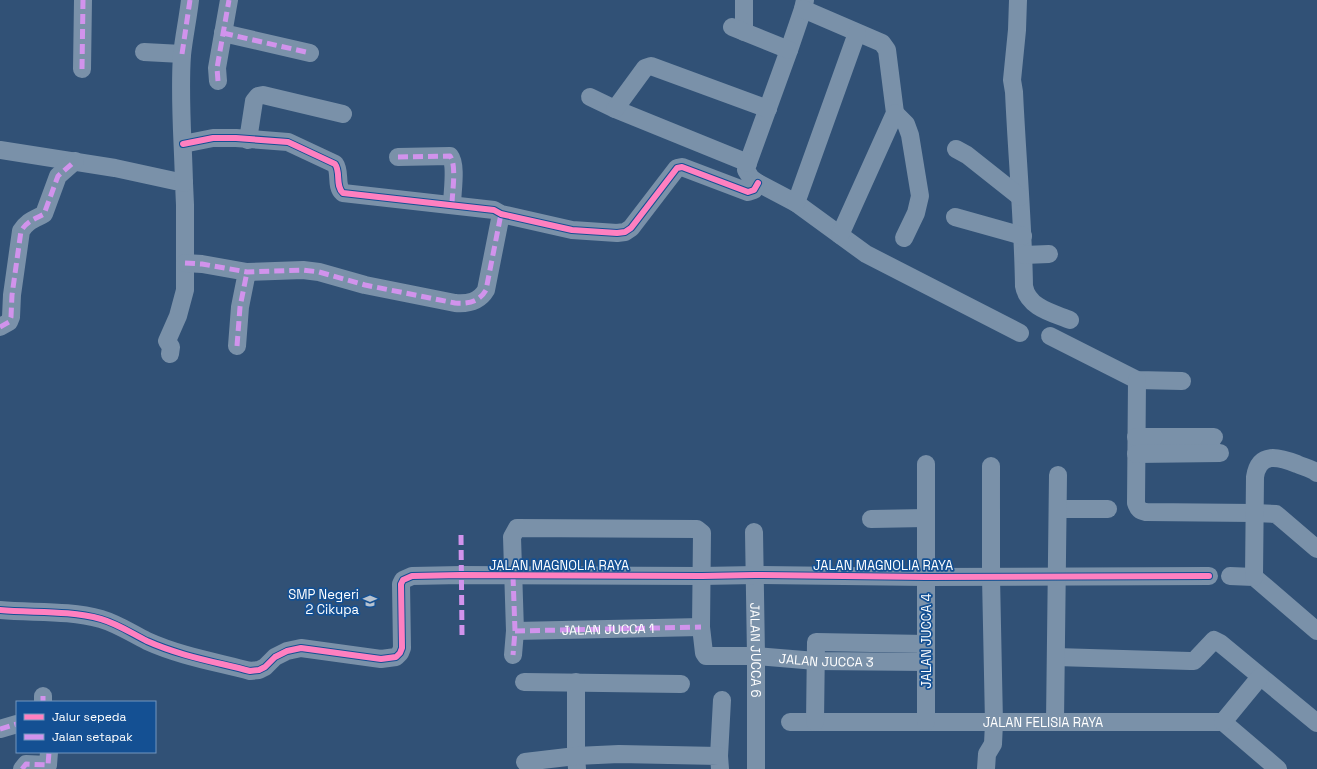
<svg xmlns="http://www.w3.org/2000/svg" width="1317" height="769" font-family="'Space Grotesk',sans-serif">
<style>
.lines{fill:none;stroke-linecap:round;stroke-linejoin:round}
.minor{stroke:#7a91a9;stroke-width:18}
.quiet{stroke:#d193ec;stroke-width:5;stroke-dasharray:10 5;stroke-linecap:butt}
.cycleway-casing{stroke:#145093;stroke-width:8}
.cycleway{stroke:#ff80c0;stroke-width:6}
.labels{text-anchor:middle;dominant-baseline:central;stroke-width:3.5;stroke-linejoin:round;paint-order:stroke}
.street-label{font-size:13px;fill:#fff;stroke:#145093}
.poi-label{font-size:13px;fill:#fff;stroke:#145093;text-anchor:end}
</style>
<rect width="100%" height="100%" fill="#315176"/>
<g class="lines">
<!-- minor -->
<g class="minor">
<path d="M 744,0 L 744,32"/>
<path d="M 805,0 L 803,9 L 789,50 L 748,163 L 746,170 L 751,178 L 758,183 L 796,203 L 866,254 L 1020,333"/>
<path d="M 1018,0 L 1017,30 L 1012,80 L 1014,92 C 1017,157 1023,221 1024,286 C 1028,308 1053,313 1070,320"/>
<path d="M 803,9 L 882,43 L 887,50 L 895,113 L 840,235"/>
<path d="M 732,27 L 789,50"/>
<path d="M 223,33 L 310,53"/>
<path d="M 144,52 L 182,54"/>
<path d="M 82,69 L 83,0"/>
<path d="M 218,81 L 217,68 L 229,0"/>
<path d="M 590,97 L 615,109 L 748,163"/>
<path d="M 615,109 L 645,68 L 651,66 L 768,109"/>
<path d="M 895,113 L 906,124 L 910,135 L 920,196 L 916,213 L 904,238"/>
<path d="M 248,140 L 254,101 L 258,96 L 263,95 L 343,114"/>
<path d="M 183,144 L 213,138 L 236,138 L 288,142 L 335,164 C 341,172 335,186 343,193 L 494,210 L 501,214 L 572,230 L 617,233 L 625,232 L 631,228 L 677,168 L 682,167 L 748,192 L 754,190 L 758,183"/>
<path d="M 956,149 L 967,155 L 1020,197"/>
<path d="M 0,150 L 115,168 L 184,183 L 185,205 L 185,290 L 178,316 L 167,341 L 171,347 L 170,354"/>
<path d="M 398,157 L 450,156 C 457,165 452,193 452,205"/>
<path d="M 184,183 C 183,140 179,97 182,55 C 184,36 188,18 190,0"/>
<path d="M 796,203 L 857,33"/>
<path d="M 955,217 L 1023,236"/>
<path d="M 1024,255 L 1049,254"/>
<path d="M 185,263 L 202,264 L 247,272 L 303,270 L 319,272 L 365,285 L 455,303 C 468,304 479,302 486,290 L 501,214"/>
<path d="M 0,327 L 9,322 L 11,317 L 12,295 L 21,231 C 27,221 35,219 44,214 L 58,176 L 75,161"/>
<path d="M 1050,336 L 1137,380 L 1182,381"/>
<path d="M 237,346 L 240,307 L 247,272"/>
<path d="M 1137,380 L 1136,503 C 1138,509 1140,511 1146,512 L 1254,513 L 1276,514 L 1317,549"/>
<path d="M 1136,437 L 1214,437"/>
<path d="M 1136,454 L 1220,453"/>
<path d="M 1058,509 L 1108,509"/>
<path d="M 871,519 L 926,518"/>
<path id="s1" d="M 754,532 L 756,656 L 756,769"/>
<path d="M 1230,576 L 1254,577 L 1317,631"/>
<path d="M 1254,577 L 1255,477 C 1259,451 1279,457 1297,464 C 1303,467 1311,468 1317,473"/>
<path d="M 0,610 C 33,613 68,610 101,619 C 118,624 131,633 147,641 C 180,656 216,662 250,671 L 259,670 L 265,667 L 275,657 L 287,651 L 301,648 L 381,659 L 396,657 L 400,653 L 402,648 L 401,584 L 403,580 L 412,576 L 461,575 L 702,576 L 755,575 L 926,577 L 1209,576"/>
<path id="s2" d="M 515,631 L 701,627"/>
<path id="s3" d="M 513,655 L 515,631 L 512,537 L 517,528 L 697,529 L 702,533 L 701,627 L 704,653 L 706,656 L 756,656 L 816,661 L 926,662"/>
<path d="M 1056,657 L 1190,661 L 1194,661 L 1197,658 L 1214,640 L 1220,643 L 1317,723"/>
<path d="M 524,682 L 681,684"/>
<path d="M 576,682 L 576,756 L 577,769"/>
<path d="M 43,696 L 43,702"/>
<path id="s4" d="M 790,722 L 1223,722 L 1278,769"/>
<path d="M 815,722 L 816,642 L 926,644"/>
<path d="M 926,722 L 926,464"/>
<path d="M 1055,722 L 1058,475"/>
<path d="M 1223,722 L 1260,677"/>
<path d="M 0,729 L 17,724"/>
<path d="M 719,756 L 722,700"/>
<path d="M 525,762 L 576,756 L 619,754 L 719,756 L 720,769"/>
<path d="M 22,769 L 26,764 L 48,765 L 49,752"/>
<path d="M 986,769 L 987,754 L 993,744 L 994,723 L 991,577 L 991,466"/>
</g>
<!-- quiet -->
<g class="quiet">
<path d="M 223,33 L 310,53"/>
<path d="M 182,54 L 190,0"/>
<path d="M 82,69 L 83,0"/>
<path d="M 218,81 L 217,68 L 229,0"/>
<path d="M 398,157 L 450,156 C 457,165 452,193 452,205"/>
<path d="M 185,263 L 202,264 L 247,272 L 303,270 L 319,272 L 365,285 L 455,303 C 468,304 479,302 486,290 L 501,214"/>
<path d="M 0,327 L 9,322 L 11,317 L 12,295 L 21,231 C 27,221 35,219 44,214 L 58,176 L 75,161"/>
<path d="M 237,346 L 240,307 L 247,272"/>
<path d="M 461,535 L 462,635"/>
<path d="M 513,576 L 515,631 L 513,655"/>
<path d="M 515,631 L 701,627"/>
<path d="M 43,696 L 43,702"/>
<path d="M 0,729 L 17,724"/>
<path d="M 22,769 L 26,764 L 48,765 L 49,752"/>
</g>
<defs>
<g id="cycleway">
<path d="M 183,144 L 213,138 L 236,138 L 288,142 L 335,164 C 341,172 335,186 343,193 L 494,210 L 501,214 L 572,230 L 617,233 L 625,232 L 631,228 L 677,168 L 682,167 L 748,192 L 754,190 L 758,183"/>
<path d="M 0,610 C 33,613 68,610 101,619 C 118,624 131,633 147,641 C 180,656 216,662 250,671 L 259,670 L 265,667 L 275,657 L 287,651 L 301,648 L 381,659 L 396,657 L 400,653 L 402,648 L 401,584 L 403,580 L 412,576 L 461,575 L 702,576 L 755,575 L 926,577 L 1209,576"/>
</g>
</defs>
<!-- cycleway casing -->
<use href="#cycleway" class="cycleway-casing"/>
<!-- cycleway -->
<use href="#cycleway" class="cycleway"/>
</g>
<!-- icons -->
<defs>
<symbol id="school-bare" viewBox="-9 -9 18 18"><path d="M0-5L7-2L0 1L-7-2ZM-4 1L0 2.5L4 1V4Q0 6-4 4Z" fill="#b7c2cf" stroke="#145093" stroke-width="2.5" paint-order="stroke"/></symbol>
</defs>
<g fill-rule="evenodd">
<use href="#school-bare" x="360" y="591" width="20" height="20"/>
</g>
<g class="labels">
<!-- street labels -->
<g class="street-label">
<text x="559" y="565">JALAN MAGNOLIA RAYA</text>
<text x="883" y="565">JALAN MAGNOLIA RAYA</text>
<text stroke="none"><textPath href="#s2" startOffset="93">JALAN JUCCA 1</textPath></text>
<text transform="translate(926 641) rotate(-90)">JALAN JUCCA 4</text>
<text stroke="none"><textPath href="#s1" startOffset="118">JALAN JUCCA 6</textPath></text>
<text stroke="none"><textPath href="#s3" startOffset="559">JALAN JUCCA 3</textPath></text>
<text stroke="none"><textPath href="#s4" startOffset="253">JALAN FELISIA RAYA</textPath></text>
</g>
<!-- poi labels -->
<g class="poi-label">
<text x="359" y="594">SMP Negeri<tspan x="359" dy="15">2 Cikupa</tspan></text>
</g>
</g>
<!-- legend -->
<rect x="16" y="701" width="140" height="52" fill="#145093" stroke="#7296be"/>
<rect x="24" y="714" width="20" height="6" fill="#ff80c0" stroke="#7296be"/>
<text x="52" y="721" font-size="12" fill="#ffffff">Jalur sepeda</text>
<rect x="24" y="734" width="20" height="6" fill="#d193ec" stroke="#7296be"/>
<text x="52" y="741" font-size="12" fill="#ffffff">Jalan setapak</text>
</svg>
